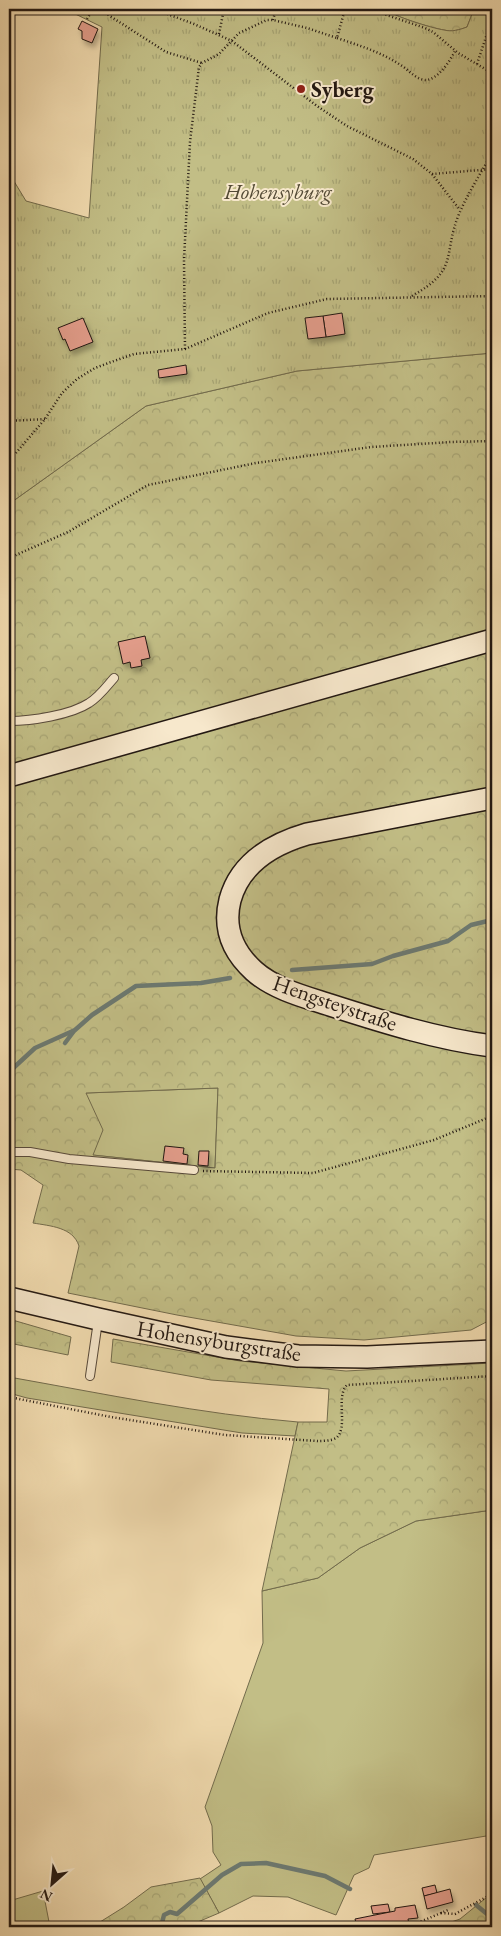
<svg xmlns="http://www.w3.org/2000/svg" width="501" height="1936" font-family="'EB Garamond',serif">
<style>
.green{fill:#c2be86;stroke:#726b4c}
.forest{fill:url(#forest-crowns);stroke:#726b4c;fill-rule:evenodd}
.park{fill:url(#park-tufts);stroke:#726b4c}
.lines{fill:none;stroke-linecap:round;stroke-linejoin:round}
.stream{stroke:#6c7971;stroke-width:4.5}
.building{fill:#e39d8b;stroke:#231812;filter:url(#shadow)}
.service-casing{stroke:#57493a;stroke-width:10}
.secondary-casing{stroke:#231812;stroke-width:24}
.path{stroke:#231812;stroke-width:2.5;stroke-dasharray:1 2.5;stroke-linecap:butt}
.service{stroke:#f7e8cc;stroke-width:8}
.secondary{stroke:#f7e8cc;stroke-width:21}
.poi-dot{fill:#8f2418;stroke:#f7e8cc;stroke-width:2}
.labels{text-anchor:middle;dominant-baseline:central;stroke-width:4;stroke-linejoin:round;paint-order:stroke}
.poi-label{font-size:22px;font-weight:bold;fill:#231812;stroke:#f7e8cc;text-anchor:start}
.park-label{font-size:22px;font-style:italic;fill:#534a35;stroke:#f7e8cc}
.street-label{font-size:22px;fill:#231812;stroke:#f7e8cc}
</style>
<defs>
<pattern id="forest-crowns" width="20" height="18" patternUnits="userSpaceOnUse" patternTransform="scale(1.25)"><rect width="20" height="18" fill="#c2be86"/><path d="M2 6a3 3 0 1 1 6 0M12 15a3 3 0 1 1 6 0" fill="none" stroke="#a6a373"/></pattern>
<pattern id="park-tufts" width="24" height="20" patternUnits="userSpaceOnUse" patternTransform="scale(1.25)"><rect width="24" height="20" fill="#c2be86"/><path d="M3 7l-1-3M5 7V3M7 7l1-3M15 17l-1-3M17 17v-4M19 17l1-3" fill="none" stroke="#a6a373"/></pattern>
<filter id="shadow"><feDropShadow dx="2.5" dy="4.5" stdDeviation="2.5" flood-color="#0004"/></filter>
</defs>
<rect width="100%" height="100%" fill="#f2dcb0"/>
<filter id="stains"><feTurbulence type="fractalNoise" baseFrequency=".004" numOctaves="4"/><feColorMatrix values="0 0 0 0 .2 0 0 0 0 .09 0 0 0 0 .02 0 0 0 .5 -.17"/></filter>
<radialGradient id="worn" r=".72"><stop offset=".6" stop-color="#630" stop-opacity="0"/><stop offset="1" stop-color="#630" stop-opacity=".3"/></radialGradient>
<!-- green -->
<g class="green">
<path d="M 218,1088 L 215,1168 L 92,1155 L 86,1093 Z"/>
<path d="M 9,1377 C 105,1394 201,1414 298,1422 L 295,1436 L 242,1433 L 27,1398 L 9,1393 Z"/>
<path d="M 492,1510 L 492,1835 L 374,1855 L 369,1868 L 354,1875 L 336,1915 L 288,1897 L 253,1896 L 219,1913 L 200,1879 L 221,1865 L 213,1852 L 212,1826 L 205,1807 L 263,1643 L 262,1591 L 318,1578 L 360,1548 L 416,1521 Z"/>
<path d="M 43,1891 L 50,1927 L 9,1927 L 9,1901 Z"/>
</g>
<!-- forest -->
<g class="forest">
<path d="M 384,9 L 474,9 L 467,27 C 459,30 452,32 444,30 C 431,28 393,16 384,9 Z"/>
<path d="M 492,353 L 492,1319 L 471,1330 L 364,1340 L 296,1336 L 177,1315 L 68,1293 L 79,1246 C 73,1227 50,1226 33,1223 L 43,1185 L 21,1170 L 9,1169 L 9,504 L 146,406 L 297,371 ZM 218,1088 L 215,1168 L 93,1155 L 103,1130 L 86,1093 Z"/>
<path d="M 9,1319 L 71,1337 L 68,1355 L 9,1343 Z"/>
<path d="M 113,1339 L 240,1361 L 346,1371 L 492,1363 L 492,1510 L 416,1521 L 360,1548 L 318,1578 L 262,1591 L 298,1422 L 327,1422 L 329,1389 L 211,1380 L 111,1362 Z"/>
<path d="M 200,1878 L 219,1913 L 186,1927 L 92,1927 L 124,1907 L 151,1887 Z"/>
<path d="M 492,1893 L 492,1927 L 437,1927 L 460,1919 Z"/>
</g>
<!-- park -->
<path class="park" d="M 65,9 L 384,9 C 393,16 431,28 444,30 C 452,32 459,30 467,27 L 474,9 L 492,9 L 492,353 L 297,371 L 146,406 L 9,504 L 9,173 L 26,201 L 89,218 L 102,27 Z"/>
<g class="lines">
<!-- stream -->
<g class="stream">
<path d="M 292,970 L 372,964 L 393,956 L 448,941 L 471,925 L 492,920"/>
<path d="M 65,1043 L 74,1031"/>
<path d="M 9,1072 L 35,1048 L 75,1030 L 92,1015 L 136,986 L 201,983 L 230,978"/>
<path d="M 476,1905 L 492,1918"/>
<path d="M 161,1927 L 164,1915 L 170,1912 L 177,1914 L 222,1875 L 241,1864 L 266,1863 L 325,1876 L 350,1889"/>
</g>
</g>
<!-- building -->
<g class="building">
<path d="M 82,21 L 98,29 L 92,43 L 82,39 L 82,31 L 78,29 Z"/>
<path d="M 342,313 L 345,334 L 326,337 L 323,316 Z"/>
<path d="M 323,316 L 326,337 L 308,339 L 305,318 Z"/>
<path d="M 83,318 L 93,342 L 70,351 L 65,339 L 63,340 L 58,328 Z"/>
<path d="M 186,365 L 187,374 L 159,378 L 158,370 Z"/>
<path d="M 145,636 L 150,658 L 141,660 L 142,666 L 131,668 L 130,662 L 123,664 L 118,642 Z"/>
<path d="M 165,1146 L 184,1148 L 183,1154 L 188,1155 L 187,1164 L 163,1161 Z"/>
<path d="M 199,1151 L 209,1151 L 208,1166 L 198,1165 Z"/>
<path d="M 435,1885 L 437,1893 L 424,1896 L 422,1888 Z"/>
<path d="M 450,1889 L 453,1902 L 427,1909 L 424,1896 Z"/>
<path d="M 388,1904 L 390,1912 L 373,1914 L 371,1906 Z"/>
<path d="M 415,1905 L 418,1918 L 408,1919 L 409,1925 L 399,1927 L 357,1927 L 355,1919 L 395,1911 L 395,1908 Z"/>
</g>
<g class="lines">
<defs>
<g id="service">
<path d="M 9,721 C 31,721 71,715 89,703 C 99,697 106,687 114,678"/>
<path d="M 9,1152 L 30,1152 L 69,1159 L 194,1170"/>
<path d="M 90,1376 L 98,1321"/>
</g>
<g id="secondary">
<path d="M 9,776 L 492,640"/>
<path d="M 492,798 L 307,834 C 273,844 240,863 230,900 C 223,928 232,951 254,971 C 274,989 305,997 330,1005 C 383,1022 437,1039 492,1046"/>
<path d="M 9,1298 L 98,1319 L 226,1347 L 298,1356 L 367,1357 L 492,1351"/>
</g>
</defs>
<!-- service casing -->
<use href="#service" class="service-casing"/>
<!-- secondary casing -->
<use href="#secondary" class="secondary-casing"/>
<!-- path -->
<g class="path">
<path d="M 99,9 L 166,52 L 202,63"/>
<path d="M 154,9 L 194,24 L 232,41 L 317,106 L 347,126 L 413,159 L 432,174 L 460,210"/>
<path d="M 369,9 L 425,28 L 433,32 L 458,53 L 492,73"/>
<path d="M 87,19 L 93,9"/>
<path d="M 273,20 L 276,9"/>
<path d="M 219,34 L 224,9"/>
<path d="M 337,38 C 361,46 384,53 405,68 C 411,73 417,79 425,80 C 438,80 450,61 455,51"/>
<path d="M 477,64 L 487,34 L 492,36"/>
<path d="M 432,174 L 492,169"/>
<path d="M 412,296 C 460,269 442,256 459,214 C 468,193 481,173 492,153"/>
<path d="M 185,349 L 184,260 L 190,142 L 199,67 L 202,63 L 219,54 L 239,33 L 267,20 L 273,20 L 307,28 L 337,38 L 345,9"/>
<path d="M 9,421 L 45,419"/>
<path d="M 9,461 L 45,419 L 62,393 L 77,379 L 95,368 L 114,361 L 134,354 L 185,349 L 268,313 L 327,299 L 492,296"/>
<path d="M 9,558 L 68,532 L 148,485 L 256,463 L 371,447 L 451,442 L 492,441"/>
<path d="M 203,1171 L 313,1173 L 434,1140 L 492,1116"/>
<path d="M 9,1397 L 111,1417 L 225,1435 L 317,1441 C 323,1441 331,1441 336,1438 C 349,1428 335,1397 347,1385 L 492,1376"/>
<path d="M 441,1913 L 455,1914 L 492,1894"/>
<path d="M 408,1927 L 448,1910"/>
</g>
<!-- service -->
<use href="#service" class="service"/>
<!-- secondary -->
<use href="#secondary" class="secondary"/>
</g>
<!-- markers -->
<circle class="poi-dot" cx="301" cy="89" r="5"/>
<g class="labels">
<!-- poi labels -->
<g class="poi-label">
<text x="311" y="89">Syberg</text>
</g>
<!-- park labels -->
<g class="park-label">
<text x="278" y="191">Hohensyburg</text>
</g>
<!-- street labels -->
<g class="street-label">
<text transform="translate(335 1003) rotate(19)">Hengsteystraße</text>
<text transform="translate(219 1341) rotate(9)">Hohensyburgstraße</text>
</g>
</g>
<!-- margin -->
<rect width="501" height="1936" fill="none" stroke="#f2dcb0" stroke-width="30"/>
<rect x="10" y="10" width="481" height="1916" fill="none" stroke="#231812" stroke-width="2.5"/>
<rect x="15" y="15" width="471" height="1906" fill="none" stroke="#231812"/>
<!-- north arrow -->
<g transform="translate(52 1884) rotate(207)" stroke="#f7e8cc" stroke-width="4" paint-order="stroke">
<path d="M0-4L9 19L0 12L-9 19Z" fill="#231812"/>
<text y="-8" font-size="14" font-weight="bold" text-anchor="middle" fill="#231812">N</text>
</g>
<rect width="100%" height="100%" filter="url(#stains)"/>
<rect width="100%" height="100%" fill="url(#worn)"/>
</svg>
